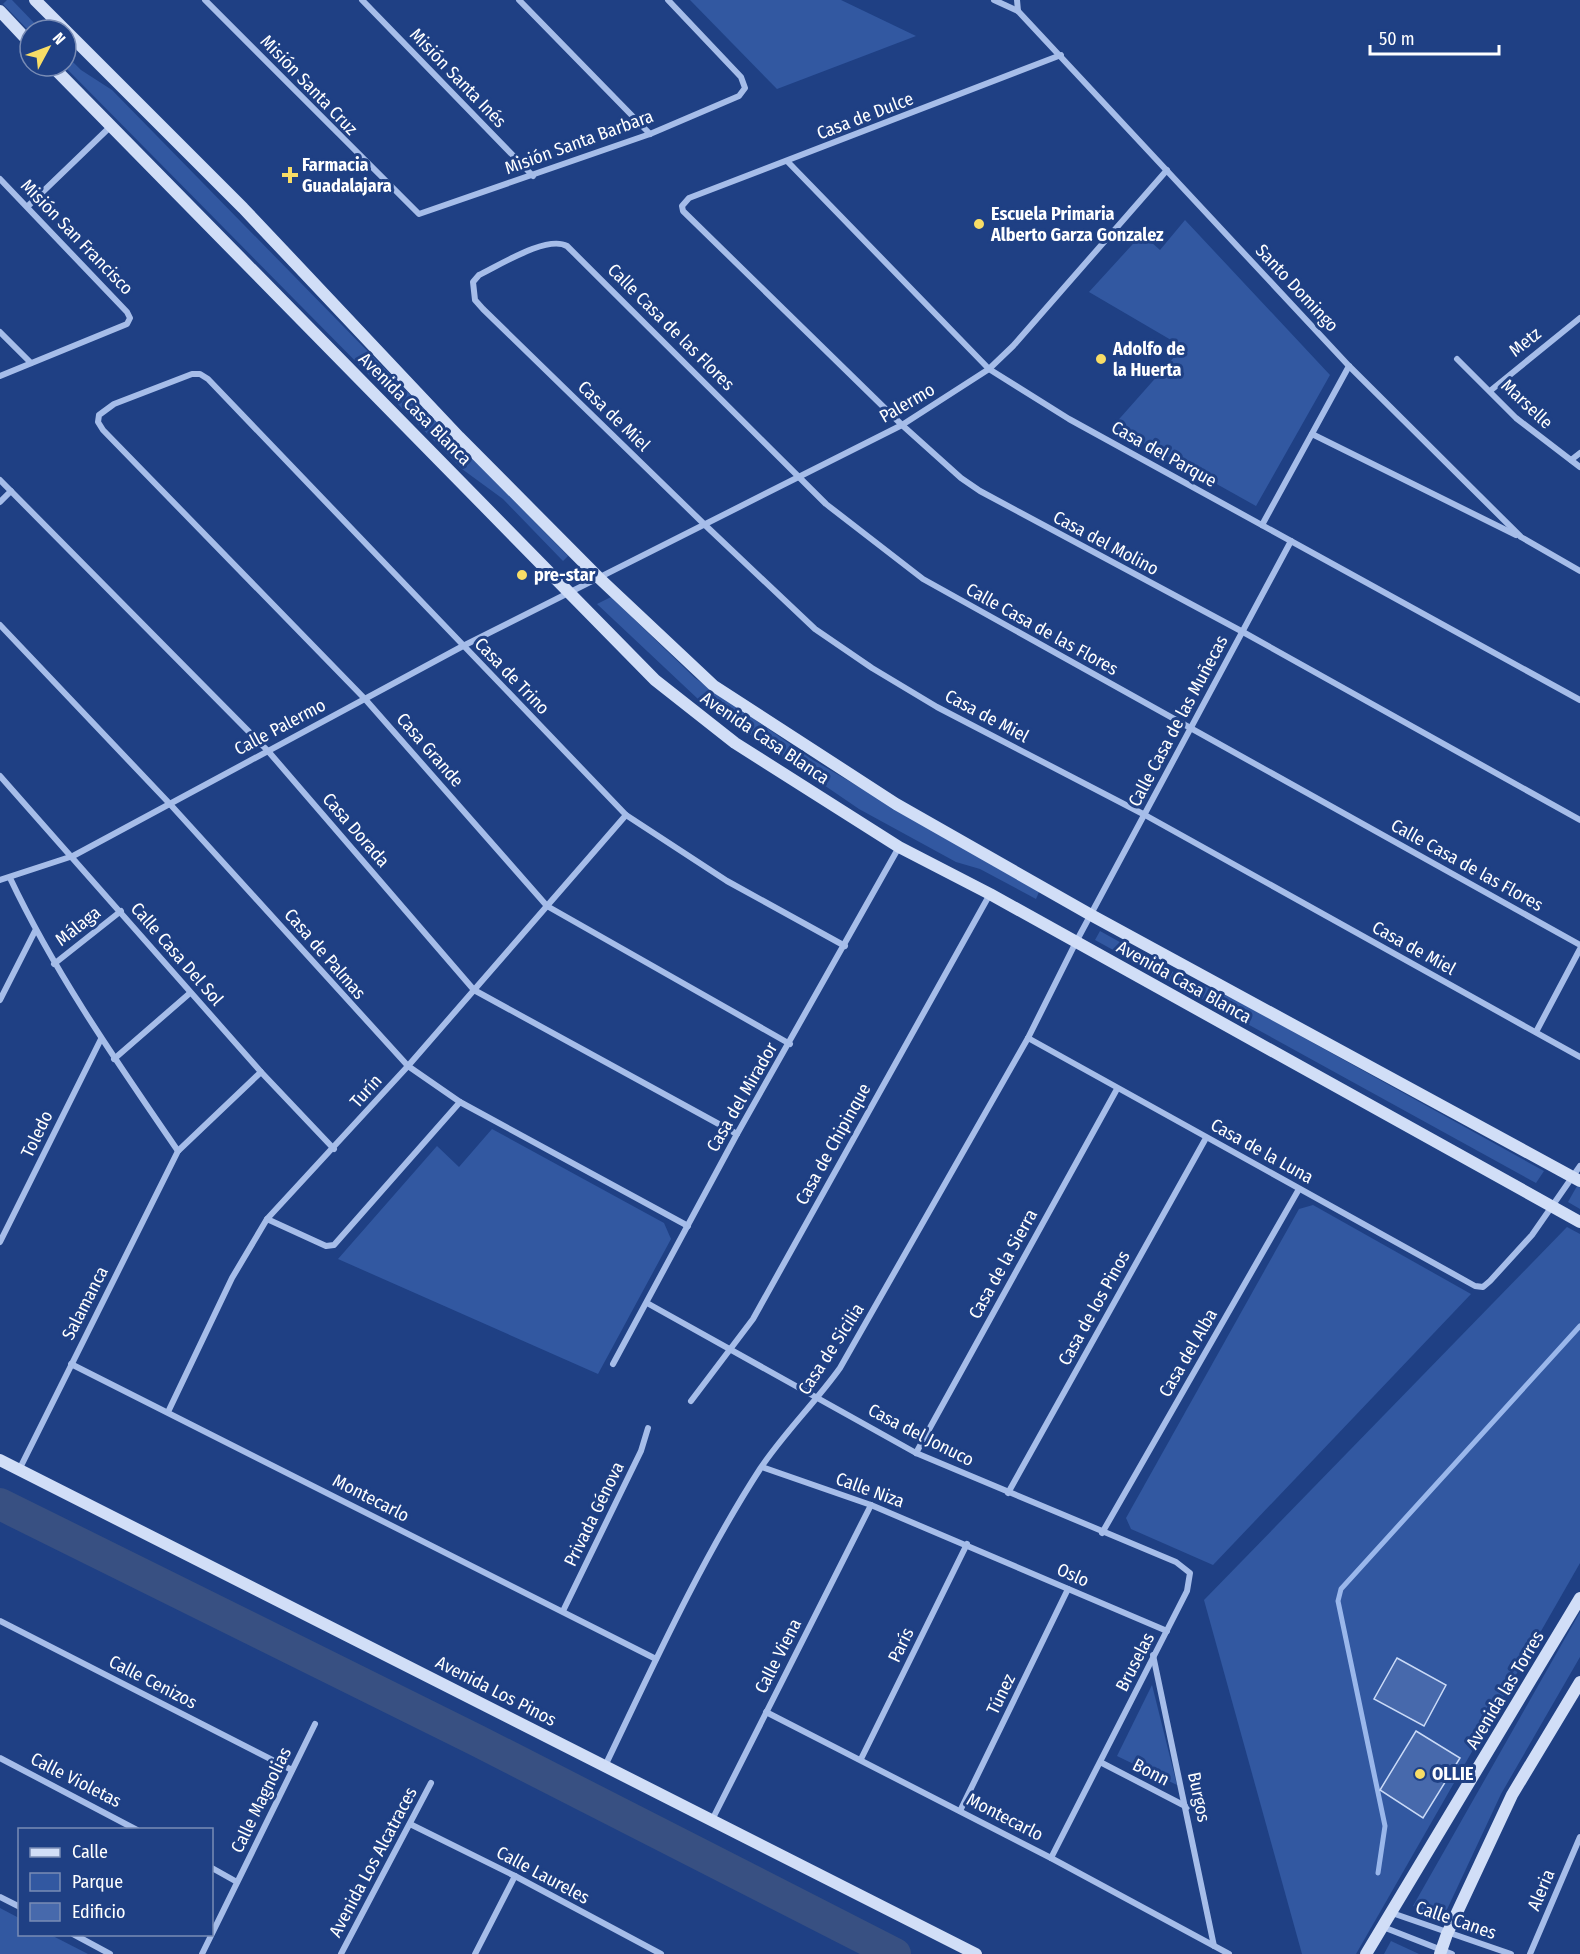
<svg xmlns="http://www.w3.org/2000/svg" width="1580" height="1954" font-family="'Fira Sans Condensed',sans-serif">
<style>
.green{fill:#3258a1}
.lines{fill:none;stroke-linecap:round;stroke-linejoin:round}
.stream{stroke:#9ab7eb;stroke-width:5}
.river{stroke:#385082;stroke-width:32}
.building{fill:#4769ac;stroke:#cadaf7;stroke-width:1.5}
.street{stroke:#a6bde9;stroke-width:6}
.secondary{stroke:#d1def7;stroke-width:12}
.poi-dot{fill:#f8dd66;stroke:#1f4084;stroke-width:2}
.labels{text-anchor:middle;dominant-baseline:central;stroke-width:6;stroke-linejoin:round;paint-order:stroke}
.street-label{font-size:18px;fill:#fff;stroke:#1f4084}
.poi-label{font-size:18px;font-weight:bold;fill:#fff;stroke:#1f4084;text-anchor:start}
</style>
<rect width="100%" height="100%" fill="#1f4084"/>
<!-- green -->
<g class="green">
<path d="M 7,0 L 12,0 L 41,30 L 30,32 L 3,4 Z"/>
<path d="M 690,0 L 841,0 L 916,36 L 777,89 Z"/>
<path d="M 66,55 L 81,70 L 112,90 L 568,556 L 563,561 L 503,499 L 462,469 L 64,66 Z"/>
<path d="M 1185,220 L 1330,375 L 1256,506 L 1113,426 L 1183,347 L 1089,292 L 1142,234 L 1160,250 Z"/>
<path d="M 611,597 L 695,678 L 813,760 L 1039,892 L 1036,899 L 980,869 L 956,862 L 859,809 L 698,699 L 597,604 Z"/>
<path d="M 1100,931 L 1177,974 L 1236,1000 L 1544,1171 L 1536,1183 L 1095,940 Z"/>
<path d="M 492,1129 L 664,1223 L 671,1239 L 598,1374 L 338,1259 L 437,1146 L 459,1167 Z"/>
<path d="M 1577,1186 L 1580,1187 L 1580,1209 L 1568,1202 Z"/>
<path d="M 1313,1205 L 1471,1294 L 1213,1565 L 1131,1529 L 1126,1518 L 1299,1209 Z"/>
<path d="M 1567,1227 L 1580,1234 L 1580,1563 L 1356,1954 L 1302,1954 L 1204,1600 Z"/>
<path d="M 1580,1612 L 1580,1657 L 1501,1794 L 1443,1918 L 1413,1906 Z"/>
<path d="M 1152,1685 L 1177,1785 L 1117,1756 Z"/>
<path d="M 0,1908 L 19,1918 L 20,1934 L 51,1935 L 88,1954 L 0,1954 Z"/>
<path d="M 1391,1941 L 1419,1954 L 1384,1954 Z"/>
</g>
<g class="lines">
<!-- stream -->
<path class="stream" d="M 1378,1873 L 1385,1826 L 1338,1601 L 1341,1589 L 1580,1326"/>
<!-- river -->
<path class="river" d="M 0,1504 L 478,1741 L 895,1954"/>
</g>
<!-- building -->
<g class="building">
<path d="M 1397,1658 L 1446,1685 L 1424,1726 L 1374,1699 Z"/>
<path d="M 1416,1731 L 1460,1758 L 1423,1818 L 1380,1790 Z"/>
</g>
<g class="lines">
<!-- street -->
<g class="street">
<path d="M 205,0 L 419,214 L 650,134 L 739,96 L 745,88 L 741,77 L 668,0"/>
<path d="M 362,0 L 533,176"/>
<path d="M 519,0 L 650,134"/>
<path d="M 994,0 L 1018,11"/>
<path d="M 1017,0 L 1018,11 L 1349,366 L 1521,537 L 1580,571"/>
<path d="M 1061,55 L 689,198 L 682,206 L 683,211 L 902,425 L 961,478 L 980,491 L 1243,632 L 1580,820"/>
<path d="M 788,162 L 989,369 L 1069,419 L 1580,700"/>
<path d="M 0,179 L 127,312 L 130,318 L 127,324 L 0,376"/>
<path d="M 28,206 L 110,127"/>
<path d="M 0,332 L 31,363"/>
<path d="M 1457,359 L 1516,418 L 1580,467"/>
<path d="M 1490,391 L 1580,318"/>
<path d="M 1312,434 L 1516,535"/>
<path d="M 1571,460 L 1580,453"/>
<path d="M 0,480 L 268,751 L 474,990 L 737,1134"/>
<path d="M 0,502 L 11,491"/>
<path d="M 1262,525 L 1349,366"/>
<path d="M 0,625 L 169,803 L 408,1066 L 460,1102 L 688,1226"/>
<path d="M 0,776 L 261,1072 L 334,1149"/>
<path d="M 10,878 C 56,975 117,1062 178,1151"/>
<path d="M 0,880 L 73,856 L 463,646 L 902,425 L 989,369 L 1013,346 L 1167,170"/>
<path d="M 1580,945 L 923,579 L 826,504 L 567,246 C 547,235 500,265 479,275 L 473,282 L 475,300 L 483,309 L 705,525 L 815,629 L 872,668 L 937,707 L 1145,815 L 1580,1057"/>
<path d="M 54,964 L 121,911"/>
<path d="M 0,1000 L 35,931"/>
<path d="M 1536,1032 L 1580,949"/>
<path d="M 1028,1038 L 1475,1286 L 1483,1287 L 1490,1281 L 1532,1235 L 1580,1166"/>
<path d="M 790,1044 L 547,906 L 365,699 L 103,430 L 98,422 L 99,415 L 114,404 L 192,374 L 200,374 L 208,379 L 626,815 L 727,881 L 845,946"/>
<path d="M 114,1059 L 190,993"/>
<path d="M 267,1219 L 326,1246 L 334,1245 L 460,1102"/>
<path d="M 0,1242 L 101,1039"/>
<path d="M 647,1303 L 916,1453 L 1176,1562 L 1190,1573 L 1187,1591 L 1051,1858"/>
<path d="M 71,1364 L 656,1659"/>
<path d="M 613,1364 L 737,1134 L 899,847"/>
<path d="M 691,1401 L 753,1319 L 990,894"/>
<path d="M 168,1412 L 232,1278 L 267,1219 L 408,1066 L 626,815"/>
<path d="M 916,1453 L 1117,1089"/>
<path d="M 762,1467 L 871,1505 L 1167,1631"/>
<path d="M 19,1470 L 178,1151 L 261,1072"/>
<path d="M 1008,1493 L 1206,1138"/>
<path d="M 1102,1533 L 1299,1189"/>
<path d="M 563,1611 L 641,1451 L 648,1428"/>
<path d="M 0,1621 L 292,1770"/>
<path d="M 1153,1655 L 1214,1946"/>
<path d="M 766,1712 L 1051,1858 L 1229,1954"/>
<path d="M 0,1758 L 137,1830"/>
<path d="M 861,1759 L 967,1544"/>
<path d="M 1102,1763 L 1187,1807"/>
<path d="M 605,1766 C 652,1668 701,1560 760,1469 C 783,1434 815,1403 840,1368 L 1028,1038 L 1076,942 L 1291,541"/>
<path d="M 960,1811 L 1068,1589"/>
<path d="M 712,1820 L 871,1505"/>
<path d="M 410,1824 L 515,1876 L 661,1954"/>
<path d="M 212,1868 L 237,1882"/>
<path d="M 0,1897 L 20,1907"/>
<path d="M 1392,1913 L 1511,1954"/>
<path d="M 1383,1927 L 1452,1954"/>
<path d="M 73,1934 L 110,1954"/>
<path d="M 202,1954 L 315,1724"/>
<path d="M 341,1954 L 431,1783"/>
<path d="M 475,1954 L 515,1876"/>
<path d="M 1530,1954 L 1580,1837"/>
</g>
<!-- secondary -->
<g class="secondary">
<path d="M 35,0 L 65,30"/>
<path d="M 0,11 L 30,43"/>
<path d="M 66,31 L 243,208 L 459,437 L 598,577 L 714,686 L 896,804 L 1091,915 L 1580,1181"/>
<path d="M 52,66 L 655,680 L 735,743 L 899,847 L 990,894 L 1580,1222"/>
<path d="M 0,1460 L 976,1954"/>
<path d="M 1366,1954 L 1580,1598"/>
<path d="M 1440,1954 L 1447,1934 L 1512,1795 L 1580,1682"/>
</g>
</g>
<!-- markers -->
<g class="poi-dot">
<path d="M287 166h6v6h6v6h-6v6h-6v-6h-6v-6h6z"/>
<circle cx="979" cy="224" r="6"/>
<circle cx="1101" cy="359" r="6"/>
<circle cx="522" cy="575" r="6"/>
<circle cx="1420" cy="1774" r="6"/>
</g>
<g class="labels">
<!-- street labels -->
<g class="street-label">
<text transform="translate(458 78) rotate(46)">Misión Santa Inés</text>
<text transform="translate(309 85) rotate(46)">Misión Santa Cruz</text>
<text transform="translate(865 116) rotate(-21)">Casa de Dulce</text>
<text transform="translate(579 142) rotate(-20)">Misión Santa Barbara</text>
<text transform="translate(77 237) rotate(46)">Misión San Francisco</text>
<text transform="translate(1297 288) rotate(47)">Santo Domingo</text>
<text transform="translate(671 327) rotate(45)">Calle Casa de las Flores</text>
<text transform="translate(1525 342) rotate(-39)">Metz</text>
<text transform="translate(907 403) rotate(-30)">Palermo</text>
<text transform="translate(1527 404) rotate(43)">Marselle</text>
<text transform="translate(415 409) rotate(45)">Avenida Casa Blanca</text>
<text transform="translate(614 416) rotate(44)">Casa de Miel</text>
<text transform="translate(1164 454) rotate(29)">Casa del Parque</text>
<text transform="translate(1106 543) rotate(28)">Casa del Molino</text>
<text transform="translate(1042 629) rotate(29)">Calle Casa de las Flores</text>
<text transform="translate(512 676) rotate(46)">Casa de Trino</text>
<text transform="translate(987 716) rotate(28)">Casa de Miel</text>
<text transform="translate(1178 721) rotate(-62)">Calle Casa de las Muñecas</text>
<text transform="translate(280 727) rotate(-28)">Calle Palermo</text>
<text transform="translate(765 738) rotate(34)">Avenida Casa Blanca</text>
<text transform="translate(430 750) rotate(49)">Casa Grande</text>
<text transform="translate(356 830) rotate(49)">Casa Dorada</text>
<text transform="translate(1467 865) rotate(29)">Calle Casa de las Flores</text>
<text transform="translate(78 926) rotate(-38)">Málaga</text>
<text transform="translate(1414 948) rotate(29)">Casa de Miel</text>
<text transform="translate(177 954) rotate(49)">Calle Casa Del Sol</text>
<text transform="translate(325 954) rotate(49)">Casa de Palmas</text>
<text transform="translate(1184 982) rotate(29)">Avenida Casa Blanca</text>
<text transform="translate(366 1091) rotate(-48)">Turín</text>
<text transform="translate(742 1097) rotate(-60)">Casa del Mirador</text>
<text transform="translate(37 1134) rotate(-64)">Toledo</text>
<text transform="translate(833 1144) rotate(-61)">Casa de Chipinque</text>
<text transform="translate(1262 1151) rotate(29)">Casa de la Luna</text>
<text transform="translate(1003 1264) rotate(-61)">Casa de la Sierra</text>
<text transform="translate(85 1303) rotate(-63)">Salamanca</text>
<text transform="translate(1094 1308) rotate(-61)">Casa de los Pinos</text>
<text transform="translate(831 1349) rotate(-57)">Casa de Sicilia</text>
<text transform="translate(1188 1353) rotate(-60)">Casa del Alba</text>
<text transform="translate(921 1435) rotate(27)">Casa del Jonuco</text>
<text transform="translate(870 1490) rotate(20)">Calle Niza</text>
<text transform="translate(371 1498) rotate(27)">Montecarlo</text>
<text transform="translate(594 1514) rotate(-64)">Privada Génova</text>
<text transform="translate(1073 1575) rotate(24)">Oslo</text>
<text transform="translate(901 1645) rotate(-64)">París</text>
<text transform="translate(778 1656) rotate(-63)">Calle Viena</text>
<text transform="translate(1135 1662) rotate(-63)">Bruselas</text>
<text transform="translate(153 1682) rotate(27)">Calle Cenizos</text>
<text transform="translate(1505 1690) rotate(-59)">Avenida las Torres</text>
<text transform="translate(496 1691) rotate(27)">Avenida Los Pinos</text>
<text transform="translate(1001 1694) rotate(-64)">Túnez</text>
<text transform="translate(1151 1772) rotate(27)">Bonn</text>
<text transform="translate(76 1780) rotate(27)">Calle Violetas</text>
<text transform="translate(1199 1797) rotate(78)">Burgos</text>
<text transform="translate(261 1800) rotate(-64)">Calle Magnolias</text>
<text transform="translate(1005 1817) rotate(27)">Montecarlo</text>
<text transform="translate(373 1862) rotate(-62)">Avenida Los Alcatraces</text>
<text transform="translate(543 1875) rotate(28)">Calle Laureles</text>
<text transform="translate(1541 1890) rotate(-67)">Aleria</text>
<text transform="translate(1456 1920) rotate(19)">Calle Canes</text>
</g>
<!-- poi labels -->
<g class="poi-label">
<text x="302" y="165">Farmacia<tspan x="302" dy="21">Guadalajara</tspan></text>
<text x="991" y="214">Escuela Primaria<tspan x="991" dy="21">Alberto Garza Gonzalez</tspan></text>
<text x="1113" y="349">Adolfo de<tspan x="1113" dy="21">la Huerta</tspan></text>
<text x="534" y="575">pre-star</text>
<text x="1432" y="1774">OLLIE</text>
</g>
</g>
<!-- legend -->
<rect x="18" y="1828" width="195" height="108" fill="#1f4084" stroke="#798cb5" stroke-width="1.5"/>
<rect x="30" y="1848" width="30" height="9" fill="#d1def7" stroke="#798cb5" stroke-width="1.5"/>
<text x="72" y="1858" font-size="18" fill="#ffffff">Calle</text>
<rect x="30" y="1873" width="30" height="18" fill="#3258a1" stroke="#798cb5" stroke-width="1.5"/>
<text x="72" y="1888" font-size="18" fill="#ffffff">Parque</text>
<rect x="30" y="1903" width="30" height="18" fill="#4769ac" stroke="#798cb5" stroke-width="1.5"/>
<text x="72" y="1918" font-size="18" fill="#ffffff">Edificio</text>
<!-- north arrow -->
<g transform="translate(48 48) rotate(49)"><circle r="28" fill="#1f4084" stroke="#798cb5" stroke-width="1.5"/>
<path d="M0-4.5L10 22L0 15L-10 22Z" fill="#f8dd66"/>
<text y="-9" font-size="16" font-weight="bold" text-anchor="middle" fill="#ffffff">N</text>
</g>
<!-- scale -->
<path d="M1370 45v9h129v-9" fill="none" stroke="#ffffff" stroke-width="3"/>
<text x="1379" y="45" font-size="18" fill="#ffffff" stroke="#1f4084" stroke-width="4.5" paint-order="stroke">50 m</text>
</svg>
